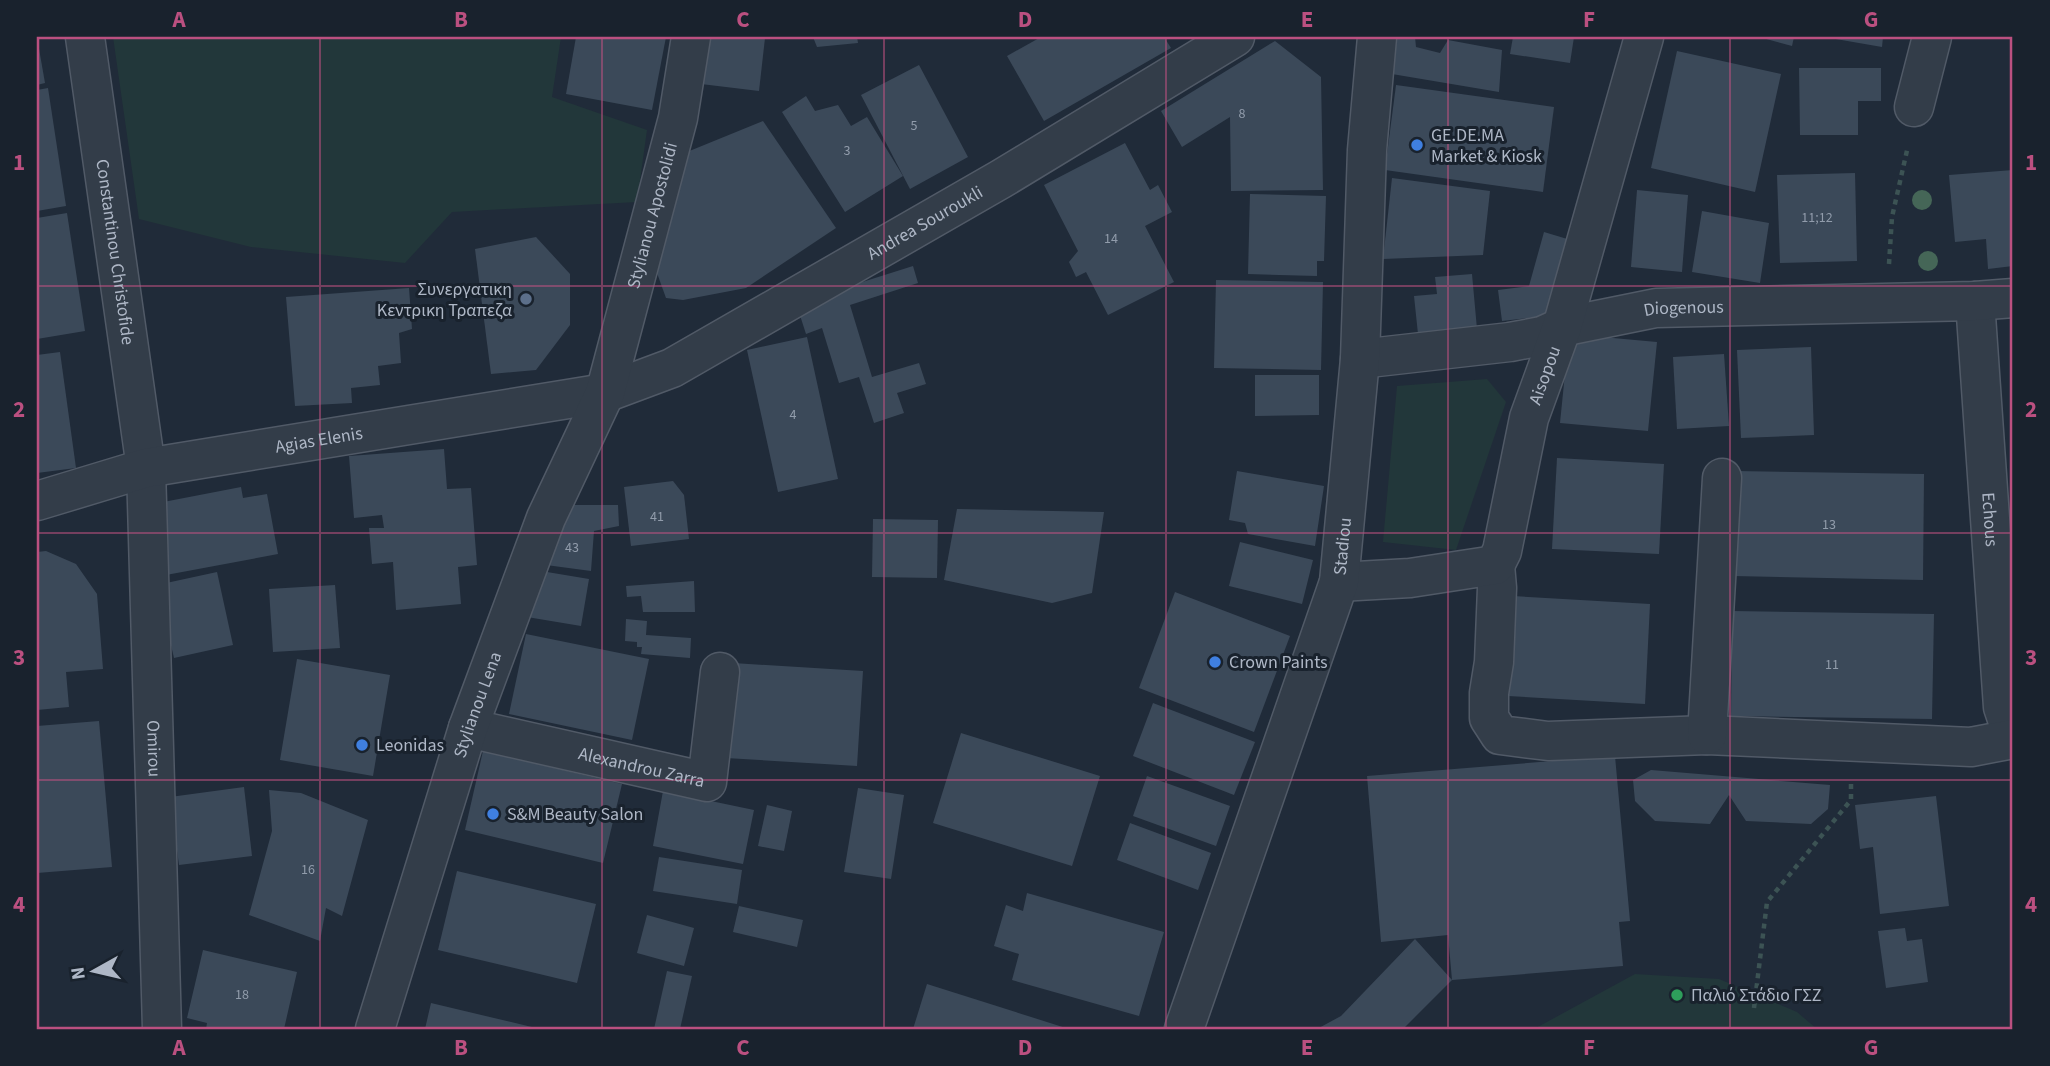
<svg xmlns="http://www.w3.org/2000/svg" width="2050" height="1066" font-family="'Source Sans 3',sans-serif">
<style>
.green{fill:#22373a}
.building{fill:#3b4959}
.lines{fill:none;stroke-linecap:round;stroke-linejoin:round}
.minor-casing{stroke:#515a67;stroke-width:41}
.path{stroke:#3c5354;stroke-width:4.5;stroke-dasharray:5 5;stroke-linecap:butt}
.minor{stroke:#333d49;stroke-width:38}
.tree{fill:#456657}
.grid{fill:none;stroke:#bb5080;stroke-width:2;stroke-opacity:0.55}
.shop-dot{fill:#3f7fe0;stroke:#19222d;stroke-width:2.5}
.service-dot{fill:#5c6f8a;stroke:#19222d;stroke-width:2.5}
.leisure-dot{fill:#2e9e5b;stroke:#19222d;stroke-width:2.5}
.labels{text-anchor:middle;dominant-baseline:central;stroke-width:6;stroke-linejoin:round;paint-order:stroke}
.number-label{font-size:14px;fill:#919cab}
.poi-label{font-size:18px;fill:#aeb7c6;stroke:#19222d;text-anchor:start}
.street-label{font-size:18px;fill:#aeb7c6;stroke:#19222d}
.neatline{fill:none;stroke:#bb5080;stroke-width:2.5}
.grid-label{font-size:23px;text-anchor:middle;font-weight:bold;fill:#bb5080}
</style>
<rect width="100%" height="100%" fill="#202b39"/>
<!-- green -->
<g class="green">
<path d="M 113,37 L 561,37 L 552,97 L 647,130 L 637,202 L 452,212 L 405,263 L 251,247 L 139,219 Z"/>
<path d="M 1487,379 L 1506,402 L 1456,550 L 1383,542 L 1397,386 Z"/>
<path d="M 1635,974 L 1719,979 L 1797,1012 L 1817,1029 L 1534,1029 Z"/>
</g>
<!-- building -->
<g class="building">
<path d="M 576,37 L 666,37 L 652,110 L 566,94 Z"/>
<path d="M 707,37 L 765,38 L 759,91 L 701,84 Z"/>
<path d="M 813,37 L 857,37 L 858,43 L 817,47 Z"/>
<path d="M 1041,37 L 1164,37 L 1171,48 L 1044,121 L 1007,56 Z"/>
<path d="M 1387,37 L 1415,37 L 1416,47 L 1440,53 L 1448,40 L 1502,50 L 1499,92 L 1380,72 Z"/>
<path d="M 1513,37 L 1574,37 L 1570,63 L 1510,54 Z"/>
<path d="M 1759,37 L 1794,37 L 1792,46 Z"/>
<path d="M 1830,37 L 1883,37 L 1882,47 L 1830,38 Z"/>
<path d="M 1275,41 L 1321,77 L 1323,190 L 1231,191 L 1230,117 L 1182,147 L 1161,111 Z"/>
<path d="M 38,43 L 45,83 L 37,85 L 37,44 Z"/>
<path d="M 1677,51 L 1781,74 L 1755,192 L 1651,168 Z"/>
<path d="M 919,65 L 968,157 L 910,189 L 861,95 Z"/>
<path d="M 1799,68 L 1881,68 L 1881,101 L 1858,101 L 1858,135 L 1800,135 Z"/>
<path d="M 1396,85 L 1554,107 L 1543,192 L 1385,170 Z"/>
<path d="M 48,88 L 66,206 L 37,211 L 37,90 Z"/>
<path d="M 806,96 L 815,111 L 838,105 L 851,126 L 867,117 L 903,176 L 845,212 L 782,112 Z"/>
<path d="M 763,121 L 836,228 L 746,288 L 683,300 L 666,298 L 657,273 L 687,152 Z"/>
<path d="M 1125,143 L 1150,190 L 1158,185 L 1172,212 L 1145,226 L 1174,282 L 1108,315 L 1086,272 L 1076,277 L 1069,262 L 1078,251 L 1044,185 Z"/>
<path d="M 2013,170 L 2013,266 L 1988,269 L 1986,239 L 1955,242 L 1949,175 Z"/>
<path d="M 1855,173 L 1857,261 L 1780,263 L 1777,175 Z"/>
<path d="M 1392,178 L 1490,191 L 1483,255 L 1383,259 Z"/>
<path d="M 1637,190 L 1688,195 L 1682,272 L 1631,267 Z"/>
<path d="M 1250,194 L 1326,196 L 1324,261 L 1317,261 L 1317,276 L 1248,274 Z"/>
<path d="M 1702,211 L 1769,223 L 1760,283 L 1692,272 Z"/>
<path d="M 67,213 L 85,331 L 37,339 L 37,218 Z"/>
<path d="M 1544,232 L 1574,241 L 1553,315 L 1502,321 L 1498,290 L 1529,286 Z"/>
<path d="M 536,237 L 570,274 L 570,325 L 536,370 L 491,374 L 475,249 Z"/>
<path d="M 913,266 L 918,283 L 850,305 L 872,377 L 919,363 L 926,384 L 897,393 L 904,413 L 874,423 L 859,377 L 839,383 L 822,328 L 806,334 L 796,303 Z"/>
<path d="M 1472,274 L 1477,329 L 1418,334 L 1414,296 L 1437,294 L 1435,277 Z"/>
<path d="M 1216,280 L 1323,282 L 1321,370 L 1214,368 Z"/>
<path d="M 409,288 L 412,329 L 399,333 L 401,363 L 378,366 L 380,385 L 351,388 L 352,403 L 295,406 L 286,297 Z"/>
<path d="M 1569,334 L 1657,342 L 1648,431 L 1560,423 Z"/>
<path d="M 807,337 L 838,479 L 778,492 L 747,350 Z"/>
<path d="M 1811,347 L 1814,435 L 1741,438 L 1737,350 Z"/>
<path d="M 60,352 L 76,468 L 37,473 L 37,355 Z"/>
<path d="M 1724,354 L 1729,426 L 1677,429 L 1673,357 Z"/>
<path d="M 1255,375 L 1319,375 L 1319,415 L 1255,416 Z"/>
<path d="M 444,449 L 447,489 L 471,488 L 477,565 L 458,567 L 461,604 L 396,610 L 393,562 L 372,564 L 369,528 L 384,528 L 382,515 L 354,518 L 349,456 Z"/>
<path d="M 1557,458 L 1664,464 L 1659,554 L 1552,549 Z"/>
<path d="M 1237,471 L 1324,486 L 1315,546 L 1248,534 L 1245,523 L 1229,520 Z"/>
<path d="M 1735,471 L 1924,474 L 1923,580 L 1733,576 Z"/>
<path d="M 673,481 L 684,495 L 689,539 L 631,546 L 624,487 Z"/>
<path d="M 241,487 L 243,498 L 267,494 L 278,554 L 166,575 L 153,504 Z"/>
<path d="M 561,505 L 618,505 L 619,526 L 594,531 L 591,571 L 546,565 Z"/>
<path d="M 957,509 L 1104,512 L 1092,593 L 1052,603 L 944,580 Z"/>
<path d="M 873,519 L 938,520 L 937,578 L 872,577 Z"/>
<path d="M 1240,542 L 1313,560 L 1302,604 L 1229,586 Z"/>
<path d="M 46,551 L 76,564 L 97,594 L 103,669 L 66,672 L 69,707 L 37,710 L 37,552 Z"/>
<path d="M 535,570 L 589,579 L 581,626 L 527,617 Z"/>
<path d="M 217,572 L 233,645 L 174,658 L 157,585 Z"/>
<path d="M 694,581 L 695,612 L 643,612 L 641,596 L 627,597 L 626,586 Z"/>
<path d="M 335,585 L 340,648 L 273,652 L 269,589 Z"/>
<path d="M 1175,592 L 1290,636 L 1254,732 L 1139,688 Z"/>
<path d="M 1513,596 L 1650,604 L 1645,704 L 1508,696 Z"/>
<path d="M 1732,611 L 1934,614 L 1932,719 L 1731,716 Z"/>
<path d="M 626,619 L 647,621 L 646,635 L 691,638 L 690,658 L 641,654 L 642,647 L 637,647 L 637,642 L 625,641 Z"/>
<path d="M 526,634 L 649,659 L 632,740 L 509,714 Z"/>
<path d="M 297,659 L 390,675 L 373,776 L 280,760 Z"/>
<path d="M 733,663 L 863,671 L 857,766 L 726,758 Z"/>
<path d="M 1153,703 L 1255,742 L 1234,795 L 1133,756 Z"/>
<path d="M 99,721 L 112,867 L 37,873 L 37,726 Z"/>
<path d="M 961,733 L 1100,776 L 1072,866 L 933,823 Z"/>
<path d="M 483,751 L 622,784 L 603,863 L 465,830 Z"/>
<path d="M 1615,756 L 1630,921 L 1619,922 L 1623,966 L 1452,980 L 1403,1029 L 1317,1029 L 1341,1016 L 1415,939 L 1452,980 L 1448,935 L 1381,942 L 1367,776 Z"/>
<path d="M 1651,770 L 1830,785 L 1828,809 L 1811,824 L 1746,821 L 1729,795 L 1710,824 L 1655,821 L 1635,801 L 1633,780 Z"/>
<path d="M 1147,776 L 1230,806 L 1216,846 L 1133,816 Z"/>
<path d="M 244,787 L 252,856 L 179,865 L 170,797 Z"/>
<path d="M 858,788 L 904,795 L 891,879 L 844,872 Z"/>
<path d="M 269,790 L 301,793 L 368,820 L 342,916 L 326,908 L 320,941 L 249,915 L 272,831 Z"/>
<path d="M 663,791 L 754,810 L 743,864 L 653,846 Z"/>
<path d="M 1936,796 L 1949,906 L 1880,914 L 1873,847 L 1860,849 L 1855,805 Z"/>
<path d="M 767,805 L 792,811 L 784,851 L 758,846 Z"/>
<path d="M 1130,823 L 1211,853 L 1198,890 L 1117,860 Z"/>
<path d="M 659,857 L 742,870 L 737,904 L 653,891 Z"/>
<path d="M 457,871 L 596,904 L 577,983 L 438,950 Z"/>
<path d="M 1027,893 L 1164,932 L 1139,1016 L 1012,980 L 1019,954 L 994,946 L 1006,905 L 1023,911 Z"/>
<path d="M 739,906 L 803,920 L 797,947 L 733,932 Z"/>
<path d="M 647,915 L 694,928 L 684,966 L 637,953 Z"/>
<path d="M 1905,928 L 1907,941 L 1922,939 L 1928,982 L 1886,988 L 1878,931 Z"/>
<path d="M 203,950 L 297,972 L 284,1029 L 206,1029 L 207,1023 L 187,1018 Z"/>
<path d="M 667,971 L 692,976 L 680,1029 L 654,1029 Z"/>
<path d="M 927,984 L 1069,1029 L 913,1029 Z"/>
<path d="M 431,1003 L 536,1028 L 536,1029 L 425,1029 Z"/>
</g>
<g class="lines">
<defs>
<g id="minor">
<path id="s1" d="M 85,37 L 146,468 L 162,1029"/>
<path d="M 1914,107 L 1932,37"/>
<path id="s2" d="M 1975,301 L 2003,707 L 2013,737"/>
<path id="s3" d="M 1360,359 L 1510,342 L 1542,336 L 1562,327 L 1656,308 L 1975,301 L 2013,298"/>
<path id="s4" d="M 37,501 L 146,468 L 605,393 L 672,368 L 1001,179 L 1235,37"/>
<path d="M 1495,565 L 1497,588 L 1494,662 L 1489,693 L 1489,718 L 1500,735 L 1548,741 L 1707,735 L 1971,747 L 2013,739"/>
<path id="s5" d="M 1339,582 L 1410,578 L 1495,565 L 1502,551 L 1529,418 L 1562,327 L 1644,37"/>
<path id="s6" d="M 468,728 L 707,782 L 720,672"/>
<path d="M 1707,735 L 1722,478"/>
<path id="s7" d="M 375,1029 L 468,728 L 546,518 L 605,393 L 678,118 L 691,37"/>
<path id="s8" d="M 1184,1029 L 1339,582 L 1360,359 L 1367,150 L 1377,37"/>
</g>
</defs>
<!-- minor casing -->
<use href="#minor" class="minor-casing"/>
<!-- path -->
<g class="path">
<path d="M 1889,264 L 1892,217 L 1908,146"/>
<path d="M 1754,1008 L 1767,902 L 1851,800 L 1851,780"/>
</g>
<!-- minor -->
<use href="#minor" class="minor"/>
</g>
<!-- trees -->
<g class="tree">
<circle cx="1922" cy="200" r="10"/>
<circle cx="1928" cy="261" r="10"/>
</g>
<!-- grid -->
<path class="grid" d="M 320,37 L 320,1029M 602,37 L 602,1029M 884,37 L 884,1029M 1166,37 L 1166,1029M 1448,37 L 1448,1029M 1730,37 L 1730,1029M 37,286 L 2013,286M 37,533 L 2013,533M 37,780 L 2013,780"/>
<!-- markers -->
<g class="shop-dot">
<circle cx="1417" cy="145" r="7"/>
<circle cx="1215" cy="662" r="7"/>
<circle cx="362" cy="745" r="7"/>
<circle cx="493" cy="814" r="7"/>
</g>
<circle class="service-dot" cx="526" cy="299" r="7"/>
<circle class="leisure-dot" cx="1677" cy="995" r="7"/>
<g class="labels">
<!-- number labels -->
<g class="number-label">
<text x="1242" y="114">8</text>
<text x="914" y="126">5</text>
<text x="847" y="151">3</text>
<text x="1817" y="218">11;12</text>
<text x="1111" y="239">14</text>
<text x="793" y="415">4</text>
<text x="657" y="517">41</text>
<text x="1829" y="525">13</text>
<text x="572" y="548">43</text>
<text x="1832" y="665">11</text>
<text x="308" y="870">16</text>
<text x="242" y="995">18</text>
</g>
<!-- poi labels -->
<g class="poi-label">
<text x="1431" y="135">GE.DE.MA<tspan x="1431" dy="21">Market &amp; Kiosk</tspan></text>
<text x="512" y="289" text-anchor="end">Συνεργατικη<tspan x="512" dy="21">Κεντρικη Τραπεζα</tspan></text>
<text x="1229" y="662">Crown Paints</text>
<text x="376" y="745">Leonidas</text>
<text x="507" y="814">S&amp;M Beauty Salon</text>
<text x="1691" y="995">Παλιό Στάδιο ΓΣΖ</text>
</g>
<!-- street labels -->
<g class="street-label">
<text stroke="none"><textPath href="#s7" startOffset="861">Stylianou Apostolidi</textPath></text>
<text stroke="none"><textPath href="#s4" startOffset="942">Andrea Souroukli</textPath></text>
<text stroke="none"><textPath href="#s1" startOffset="217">Constantinou Christofide</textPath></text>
<text stroke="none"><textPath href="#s3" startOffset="329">Diogenous</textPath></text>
<text stroke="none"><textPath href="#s5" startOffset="354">Aisopou</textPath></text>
<text stroke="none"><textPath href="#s4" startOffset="289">Agias Elenis</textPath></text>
<text stroke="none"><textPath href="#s2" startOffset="219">Echous</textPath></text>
<text stroke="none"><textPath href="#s8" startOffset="509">Stadiou</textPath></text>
<text stroke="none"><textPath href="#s7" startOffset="340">Stylianou Lena</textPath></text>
<text stroke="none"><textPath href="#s1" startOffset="716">Omirou</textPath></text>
<text stroke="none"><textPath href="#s6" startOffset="178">Alexandrou Zarra</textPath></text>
</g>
</g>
<!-- border -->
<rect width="2050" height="1066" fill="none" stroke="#19222d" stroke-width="77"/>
<!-- north arrow -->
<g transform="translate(94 971) rotate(262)" stroke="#19222d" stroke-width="5" paint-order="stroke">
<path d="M0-5L12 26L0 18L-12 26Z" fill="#aeb7c6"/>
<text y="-10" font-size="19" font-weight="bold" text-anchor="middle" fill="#aeb7c6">N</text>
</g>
<rect x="38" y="38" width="1973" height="990" class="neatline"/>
<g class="grid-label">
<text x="179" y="27">A</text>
<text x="461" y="27">B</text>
<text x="743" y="27">C</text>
<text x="1025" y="27">D</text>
<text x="1307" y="27">E</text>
<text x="1589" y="27">F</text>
<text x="1871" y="27">G</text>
<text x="19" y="170">1</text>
<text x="2031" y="170">1</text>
<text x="19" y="417">2</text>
<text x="2031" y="417">2</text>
<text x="19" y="665">3</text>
<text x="2031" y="665">3</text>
<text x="19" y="912">4</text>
<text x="2031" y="912">4</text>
<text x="179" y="1055">A</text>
<text x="461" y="1055">B</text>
<text x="743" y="1055">C</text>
<text x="1025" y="1055">D</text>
<text x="1307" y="1055">E</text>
<text x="1589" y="1055">F</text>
<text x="1871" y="1055">G</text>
</g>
</svg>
